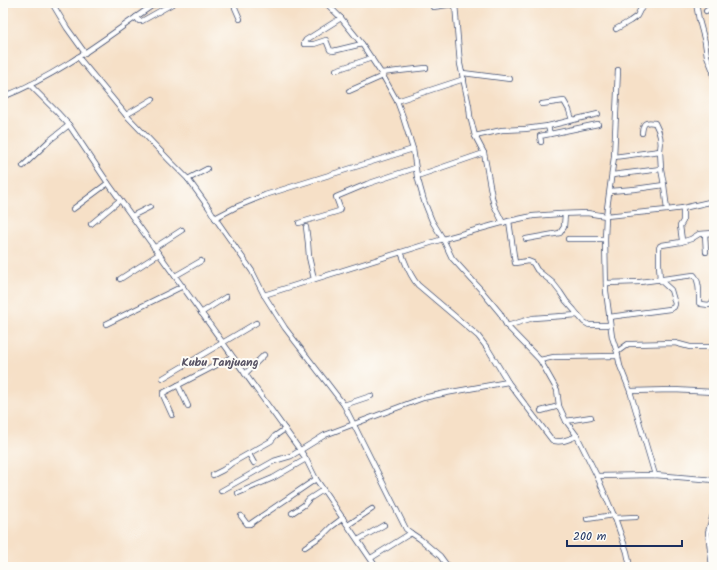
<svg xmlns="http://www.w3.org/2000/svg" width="717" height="570" font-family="Kalam,sans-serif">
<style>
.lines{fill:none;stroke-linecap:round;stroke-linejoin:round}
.minor-casing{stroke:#3c4a6e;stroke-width:6}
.minor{stroke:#fff;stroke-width:4.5}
.labels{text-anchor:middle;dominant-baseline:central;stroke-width:4;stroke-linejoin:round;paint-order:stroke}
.quarter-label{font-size:12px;font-weight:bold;fill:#595465;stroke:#fdfcf7}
</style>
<rect width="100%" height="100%" fill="#fdfcf7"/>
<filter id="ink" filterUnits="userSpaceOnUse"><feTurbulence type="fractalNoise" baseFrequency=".025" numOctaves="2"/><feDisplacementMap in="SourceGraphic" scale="8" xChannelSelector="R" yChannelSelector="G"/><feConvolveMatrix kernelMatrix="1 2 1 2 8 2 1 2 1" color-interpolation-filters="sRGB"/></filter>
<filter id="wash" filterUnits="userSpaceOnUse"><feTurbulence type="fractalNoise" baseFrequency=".012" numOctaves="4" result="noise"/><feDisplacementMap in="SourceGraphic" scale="16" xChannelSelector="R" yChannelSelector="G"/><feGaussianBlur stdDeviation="0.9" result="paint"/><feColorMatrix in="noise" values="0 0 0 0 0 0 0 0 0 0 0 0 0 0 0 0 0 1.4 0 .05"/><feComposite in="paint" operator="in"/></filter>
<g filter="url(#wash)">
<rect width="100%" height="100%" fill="#f6e0c7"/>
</g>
<g filter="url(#ink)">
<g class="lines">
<defs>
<g id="minor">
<path d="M 52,3 L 67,28 L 85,53"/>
<path d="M 233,3 L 240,19"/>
<path d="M 326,3 L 341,18 L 362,44 L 383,76 L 397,101 L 403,117 L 413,149 L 417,176 L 424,201 L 432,221 L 443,239 L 452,258 L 482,291 L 485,295 L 500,313 L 507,326 L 540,360 L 557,390 L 559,406 L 566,421 L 577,436 L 597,476 L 615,518 L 627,552 L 630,567"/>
<path d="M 456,3 L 455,4 L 460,64 L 469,106 L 470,116 L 475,136 L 484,153 L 492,197 L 494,205 L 503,223"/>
<path d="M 696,3 L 699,20 L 705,42 L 707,56 L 713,71 L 714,78"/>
<path d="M 433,7 L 455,4"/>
<path d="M 706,11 L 712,7 L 712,3"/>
<path d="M 136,17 L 139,21 L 142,21 L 174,3"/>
<path d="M 341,18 L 306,40 L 304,43 L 304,44 L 314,44 L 326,40 L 330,50 L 333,51 L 362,44"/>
<path d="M 616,29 L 630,21 L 637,16 L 640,10 L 647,3"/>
<path d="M 78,57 L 126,115 L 170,161 L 188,179 L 209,208 L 215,218 L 252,271 L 264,295 L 285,328 L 344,405 L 406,529 L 411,533 L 420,539 L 440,556 L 448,567"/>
<path d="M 336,70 L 372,58"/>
<path d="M 618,70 L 614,157 L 606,216 L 605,239 L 606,291 L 612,337 L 617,352 L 620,366 L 630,391 L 655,475"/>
<path d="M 381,73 L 426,68"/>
<path d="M 463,73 L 510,79"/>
<path d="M 30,85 L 57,112 L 69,125 L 108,183 L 300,450 L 306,459 L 316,479 L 376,567"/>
<path d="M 349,91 L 383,76"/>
<path d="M 3,97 C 59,75 107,37 156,3"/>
<path d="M 397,101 L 464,79"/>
<path d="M 542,104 L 564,101 L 569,110 L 572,120"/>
<path d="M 126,115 L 153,99"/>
<path d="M 548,126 L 550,134 L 598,124"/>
<path d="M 642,133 C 643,123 645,121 655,123 C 660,132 662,141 660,151"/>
<path d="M 475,136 L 502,130 L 525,129 L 548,126 L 598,114"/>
<path d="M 541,142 L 540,136 L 550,134"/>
<path d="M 614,157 L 660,151 L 661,169 L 664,185 L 667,210"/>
<path d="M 23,166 L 50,140 L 69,125"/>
<path d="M 612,175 L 661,169"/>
<path d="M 417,176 L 484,153"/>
<path d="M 188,179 L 207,169"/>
<path d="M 610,191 L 635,189 L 664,185"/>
<path d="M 73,209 L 108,183"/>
<path d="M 132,216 L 150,207"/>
<path d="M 215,218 L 236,207 L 265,195 L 413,149"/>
<path d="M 509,221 L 515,263 L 528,261 L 533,263 L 537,270 L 553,283 L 560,292 L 566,301 L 574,310 L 578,315"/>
<path d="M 299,223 L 339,211 L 340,208 L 336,197 L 367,184 L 415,168"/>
<path d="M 91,224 L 120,200"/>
<path d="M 306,227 L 308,243 L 309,257 L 314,279"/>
<path d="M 705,234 L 706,252"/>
<path d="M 526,239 L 560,233 L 564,227 L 565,214"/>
<path d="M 568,239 L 605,239"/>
<path d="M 681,242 L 691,239 L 699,234 L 714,233"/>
<path d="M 154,248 L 182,230"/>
<path d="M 401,252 C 406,264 409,275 418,285 L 478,336 L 488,349 L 508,382 L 552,440 C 559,444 570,439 577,436"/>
<path d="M 175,276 L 201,261"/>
<path d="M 120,279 L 159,254"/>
<path d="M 606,283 L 640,282 L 694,275 C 700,281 699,294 699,303 L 701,304 L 709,305 L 714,301"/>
<path d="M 264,295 L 443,239 L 509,221 L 533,216 L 559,214 L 587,213 L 606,216 L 667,210 L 683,208 L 714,201"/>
<path d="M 201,313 L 226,297"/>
<path d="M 609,317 L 670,309 L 674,307 L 675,304 L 671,290 L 660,280 L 659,264 L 659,248 L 660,246 L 662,245 L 681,242 L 682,240 L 680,226 L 683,221 L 683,208"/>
<path d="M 106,324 L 183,286"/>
<path d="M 507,326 L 533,318 L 578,315 L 584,322 L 589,325 L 610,325"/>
<path d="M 617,352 L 628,344 L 632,344 L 675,343 L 690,347 L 714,347"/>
<path d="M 540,360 L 554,357 L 618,356"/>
<path d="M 245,374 L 264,355"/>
<path d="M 163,378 L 256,323"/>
<path d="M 178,385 L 188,406"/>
<path d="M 630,391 L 673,390 L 714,392"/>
<path d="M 344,405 L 371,396"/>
<path d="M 541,411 L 559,406"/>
<path d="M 172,415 L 163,395 L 163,393 L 232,357"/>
<path d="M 566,421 L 591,417"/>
<path d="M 249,454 L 254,463"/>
<path d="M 213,475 L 223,470 L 232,463 L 271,441 L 275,436 L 285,429"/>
<path d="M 597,476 L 655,475 L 714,480"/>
<path d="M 221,491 L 274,461 L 291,456 L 325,435 L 423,398 L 446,393 L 508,382"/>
<path d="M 238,493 L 273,478 L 306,459"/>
<path d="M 292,513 L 304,505 L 309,499 L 323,490"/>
<path d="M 241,516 L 247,524 L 250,524 L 316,479"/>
<path d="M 615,518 L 636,517"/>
<path d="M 587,519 L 614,515"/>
<path d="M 348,525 L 372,509"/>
<path d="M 358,540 L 384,525"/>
<path d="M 305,547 L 323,535 L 331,527 L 343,518"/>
<path d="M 371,558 L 411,533"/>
<path d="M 408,567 L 412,565"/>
<path d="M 712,567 L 708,532 L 714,511"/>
</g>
</defs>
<!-- minor casing -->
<use href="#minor" class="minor-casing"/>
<!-- minor -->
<use href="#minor" class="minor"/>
</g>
</g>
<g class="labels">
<!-- quarter labels -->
<g class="quarter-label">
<text x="220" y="362">Kubu Tanjuang</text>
</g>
</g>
<!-- margin -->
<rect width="717" height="570" fill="none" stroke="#fdfcf7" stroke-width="16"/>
<!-- scale -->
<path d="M567 540v6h115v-6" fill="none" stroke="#1b2f5e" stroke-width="2"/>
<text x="573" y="540" font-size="12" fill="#1b2f5e" stroke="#fdfcf7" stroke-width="3" paint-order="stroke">200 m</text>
</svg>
